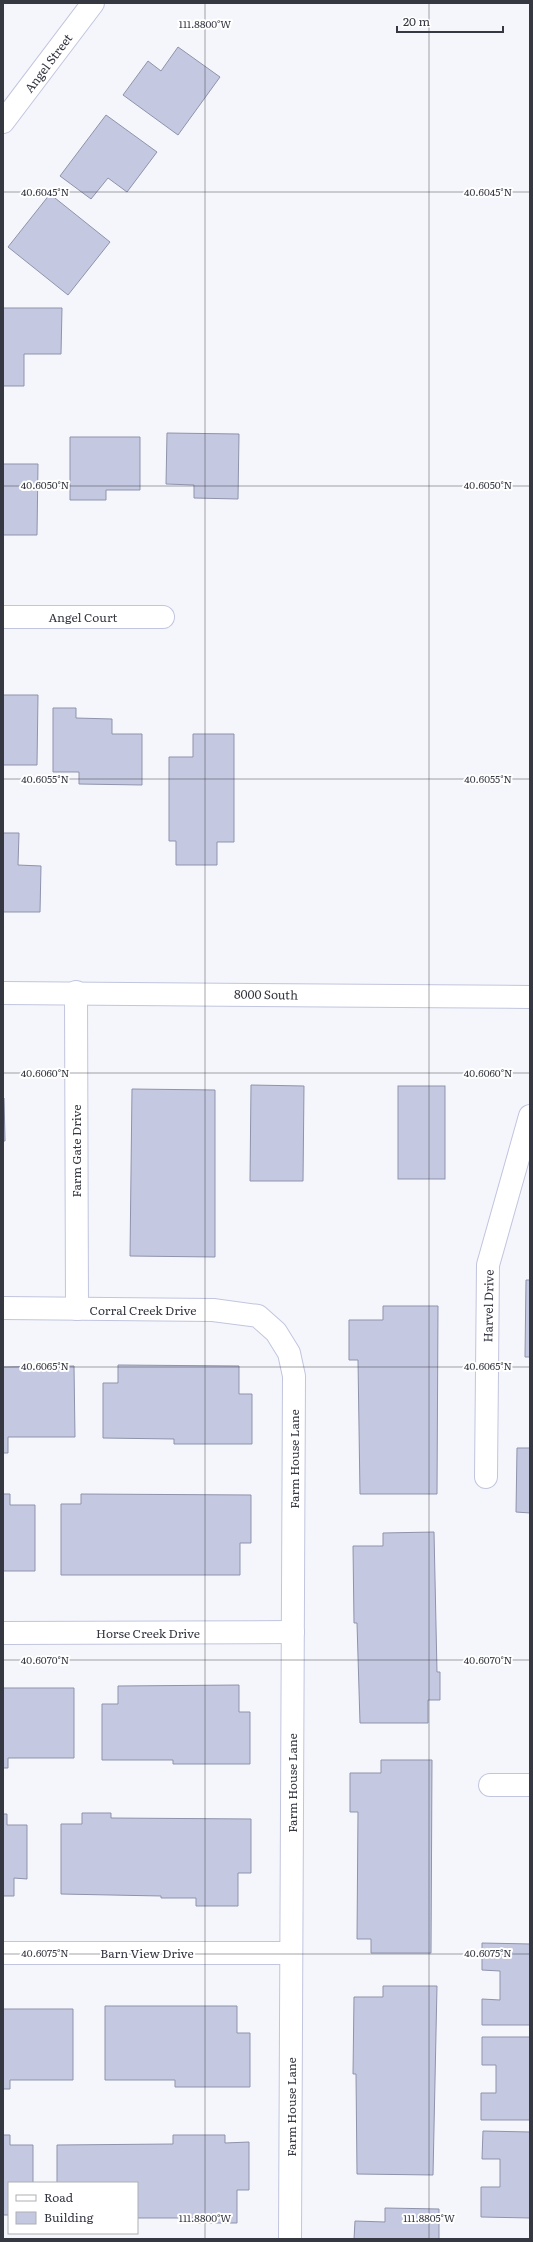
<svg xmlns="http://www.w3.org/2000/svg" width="533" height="2242" font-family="Literata,serif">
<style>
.building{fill:#c4c8e1;stroke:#8f93ab}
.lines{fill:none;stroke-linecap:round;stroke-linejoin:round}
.minor-casing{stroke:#c1c5de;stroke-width:24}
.minor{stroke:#fff;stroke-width:22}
.ticks{fill:none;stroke:#353741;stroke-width:1;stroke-opacity:0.45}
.labels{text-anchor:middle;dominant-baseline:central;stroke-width:4;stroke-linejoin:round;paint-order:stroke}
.street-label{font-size:12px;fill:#353741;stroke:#fff}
.ticks-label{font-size:10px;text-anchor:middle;fill:#353741;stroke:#fff;stroke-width:4;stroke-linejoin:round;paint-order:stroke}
</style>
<rect width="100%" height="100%" fill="#f5f6fb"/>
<!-- building -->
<g class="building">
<path d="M 178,47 L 220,77 L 178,135 L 123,95 L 148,61 L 161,71 Z"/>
<path d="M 106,115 L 157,152 L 127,192 L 108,178 L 91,199 L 60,176 Z"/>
<path d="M 50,194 L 110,242 L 68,295 L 8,247 Z"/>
<path d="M 3,308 L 62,308 L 61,354 L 24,354 L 24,386 L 3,386 Z"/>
<path d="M 167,433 L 239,434 L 238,499 L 194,498 L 194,485 L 166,484 Z"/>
<path d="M 70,437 L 140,437 L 140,490 L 106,490 L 106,500 L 70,500 Z"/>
<path d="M 3,464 L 38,464 L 37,535 L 3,535 Z"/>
<path d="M 3,695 L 38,695 L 37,765 L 3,765 Z"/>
<path d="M 53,708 L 76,708 L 76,718 L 112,719 L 112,734 L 142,734 L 142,785 L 79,784 L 79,772 L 53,772 Z"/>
<path d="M 193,734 L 234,734 L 234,842 L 217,842 L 217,865 L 176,865 L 176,841 L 169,841 L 169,757 L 193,757 Z"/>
<path d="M 3,833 L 19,833 L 18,865 L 41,866 L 40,912 L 3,912 Z"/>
<path d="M 251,1085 L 304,1086 L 303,1181 L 250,1181 Z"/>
<rect x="398" y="1086" width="47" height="93"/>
<path d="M 132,1089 L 215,1090 L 215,1257 L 130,1256 Z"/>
<path d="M 3,1098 L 4,1098 L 5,1141 L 3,1141 Z"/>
<path d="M 526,1280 L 530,1280 L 530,1357 L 525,1357 Z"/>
<path d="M 383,1306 L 438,1306 L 437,1494 L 360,1494 L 358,1360 L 349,1360 L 349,1320 L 383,1320 Z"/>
<path d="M 118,1365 L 239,1366 L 239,1394 L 252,1394 L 252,1444 L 174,1444 L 174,1439 L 103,1438 L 103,1383 L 118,1383 Z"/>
<path d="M 74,1366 L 75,1437 L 8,1437 L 8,1453 L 3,1453 L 3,1367 Z"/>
<path d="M 517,1448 L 530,1448 L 530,1513 L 516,1512 Z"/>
<path d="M 3,1494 L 10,1494 L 10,1505 L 35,1505 L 35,1571 L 3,1571 Z"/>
<path d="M 81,1494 L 251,1495 L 251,1543 L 240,1543 L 240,1575 L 61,1575 L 61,1504 L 81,1504 Z"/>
<path d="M 434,1532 L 437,1672 L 440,1672 L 440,1700 L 428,1700 L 428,1723 L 360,1723 L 357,1623 L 354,1623 L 353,1546 L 383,1546 L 383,1533 Z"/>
<path d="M 239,1685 L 239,1712 L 250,1712 L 250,1764 L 173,1764 L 173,1760 L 102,1760 L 102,1704 L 118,1704 L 118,1686 Z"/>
<path d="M 3,1688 L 74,1688 L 74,1758 L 8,1758 L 8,1768 L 3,1768 Z"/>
<path d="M 381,1760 L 432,1760 L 431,1953 L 371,1953 L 371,1939 L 357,1939 L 358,1812 L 350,1812 L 350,1773 L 381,1773 Z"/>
<path d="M 82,1813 L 111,1813 L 111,1818 L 251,1819 L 251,1873 L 238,1873 L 238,1906 L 196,1906 L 196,1898 L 161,1898 L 161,1896 L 61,1894 L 61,1824 L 82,1824 Z"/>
<path d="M 3,1814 L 7,1814 L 7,1825 L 27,1825 L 27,1879 L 14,1878 L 14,1896 L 3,1896 Z"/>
<path d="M 482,1943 L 530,1944 L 530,2025 L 482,2025 L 482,1999 L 500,2000 L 500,1971 L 482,1970 Z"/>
<path d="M 383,1986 L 437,1986 L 433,2175 L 357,2174 L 356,2074 L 353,2074 L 354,1997 L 383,1997 Z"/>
<path d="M 105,2006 L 237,2006 L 237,2033 L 250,2033 L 250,2087 L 175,2087 L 175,2080 L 105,2080 Z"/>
<path d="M 3,2009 L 73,2009 L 73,2080 L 10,2080 L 10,2089 L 3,2089 Z"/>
<path d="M 482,2037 L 530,2037 L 530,2120 L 481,2120 L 481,2093 L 496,2093 L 496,2065 L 482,2065 Z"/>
<path d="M 483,2131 L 530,2132 L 530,2218 L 481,2217 L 481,2187 L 500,2187 L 500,2159 L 482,2159 Z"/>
<path d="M 3,2135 L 10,2135 L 10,2145 L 33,2145 L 33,2183 L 9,2183 L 9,2215 L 3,2215 Z"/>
<path d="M 173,2135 L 225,2135 L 225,2143 L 249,2142 L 249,2190 L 237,2190 L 237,2223 L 197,2223 L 197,2218 L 137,2218 L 137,2183 L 57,2183 L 57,2145 L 173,2144 Z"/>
<path d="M 385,2208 L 439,2209 L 439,2239 L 354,2239 L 355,2221 L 385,2222 Z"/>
</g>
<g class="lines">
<defs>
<g id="minor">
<path d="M 3,122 L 93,3"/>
<path d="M 3,617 L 163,617"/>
<path d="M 76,992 L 77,1309"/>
<path d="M 3,993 L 530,997"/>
<path d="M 3,1308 L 213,1310 L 258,1316 L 276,1332 L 289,1353 L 294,1376 L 290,2239"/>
<path d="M 486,1477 L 488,1265 L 530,1116"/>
<path d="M 3,1633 L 293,1632"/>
<path d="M 490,1785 L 530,1785"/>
<path d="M 3,1953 L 291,1953"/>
</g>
</defs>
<!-- minor casing -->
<use href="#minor" class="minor-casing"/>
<!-- minor -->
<use href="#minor" class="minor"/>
</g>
<!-- ticks -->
<path class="ticks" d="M 205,3 L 205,2239M 429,3 L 429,2239M 3,192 L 530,192M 3,486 L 530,486M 3,779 L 530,779M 3,1073 L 530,1073M 3,1367 L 530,1367M 3,1660 L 530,1660M 3,1954 L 530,1954"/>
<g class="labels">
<!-- street labels -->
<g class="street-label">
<text transform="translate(48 63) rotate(-53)">Angel Street</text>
<text x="83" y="617">Angel Court</text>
<text transform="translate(266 994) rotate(1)">8000 South</text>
<text transform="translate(76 1151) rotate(-90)">Farm Gate Drive</text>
<text transform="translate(488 1306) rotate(-89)">Harvel Drive</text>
<text x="143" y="1310">Corral Creek Drive</text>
<text transform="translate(294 1459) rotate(-90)">Farm House Lane</text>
<text x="148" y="1633">Horse Creek Drive</text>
<text transform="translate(292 1783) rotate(-90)">Farm House Lane</text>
<text x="147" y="1953">Barn View Drive</text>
<text transform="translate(291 2107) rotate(-90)">Farm House Lane</text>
</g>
</g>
<g class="ticks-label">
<text x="205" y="28">111.8800°W</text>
<text x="488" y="196">40.6045°N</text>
<text x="45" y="196">40.6045°N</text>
<text x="45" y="489">40.6050°N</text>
<text x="488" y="489">40.6050°N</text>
<text x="45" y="783">40.6055°N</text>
<text x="488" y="783">40.6055°N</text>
<text x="488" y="1077">40.6060°N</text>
<text x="45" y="1077">40.6060°N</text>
<text x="488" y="1370">40.6065°N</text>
<text x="45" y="1370">40.6065°N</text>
<text x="45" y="1664">40.6070°N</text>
<text x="488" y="1664">40.6070°N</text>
<text x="45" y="1957">40.6075°N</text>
<text x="488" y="1957">40.6075°N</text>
<text x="205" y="2222">111.8800°W</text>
<text x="429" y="2222">111.8805°W</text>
</g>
<!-- border -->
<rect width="533" height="2242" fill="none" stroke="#353741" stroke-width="8"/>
<!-- legend -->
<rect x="8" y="2182" width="130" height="52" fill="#ffffff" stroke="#aeafb3"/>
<rect x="16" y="2195" width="20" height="6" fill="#ffffff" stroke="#aeafb3"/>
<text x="44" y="2202" font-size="12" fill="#353741">Road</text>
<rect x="16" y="2212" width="20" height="12" fill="#c4c8e1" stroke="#aeafb3"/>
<text x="44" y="2222" font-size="12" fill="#353741">Building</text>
<!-- scale -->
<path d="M397 26v6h106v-6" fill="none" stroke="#353741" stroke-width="2"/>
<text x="403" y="26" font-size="12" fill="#353741" stroke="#ffffff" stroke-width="3" paint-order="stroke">20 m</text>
</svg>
